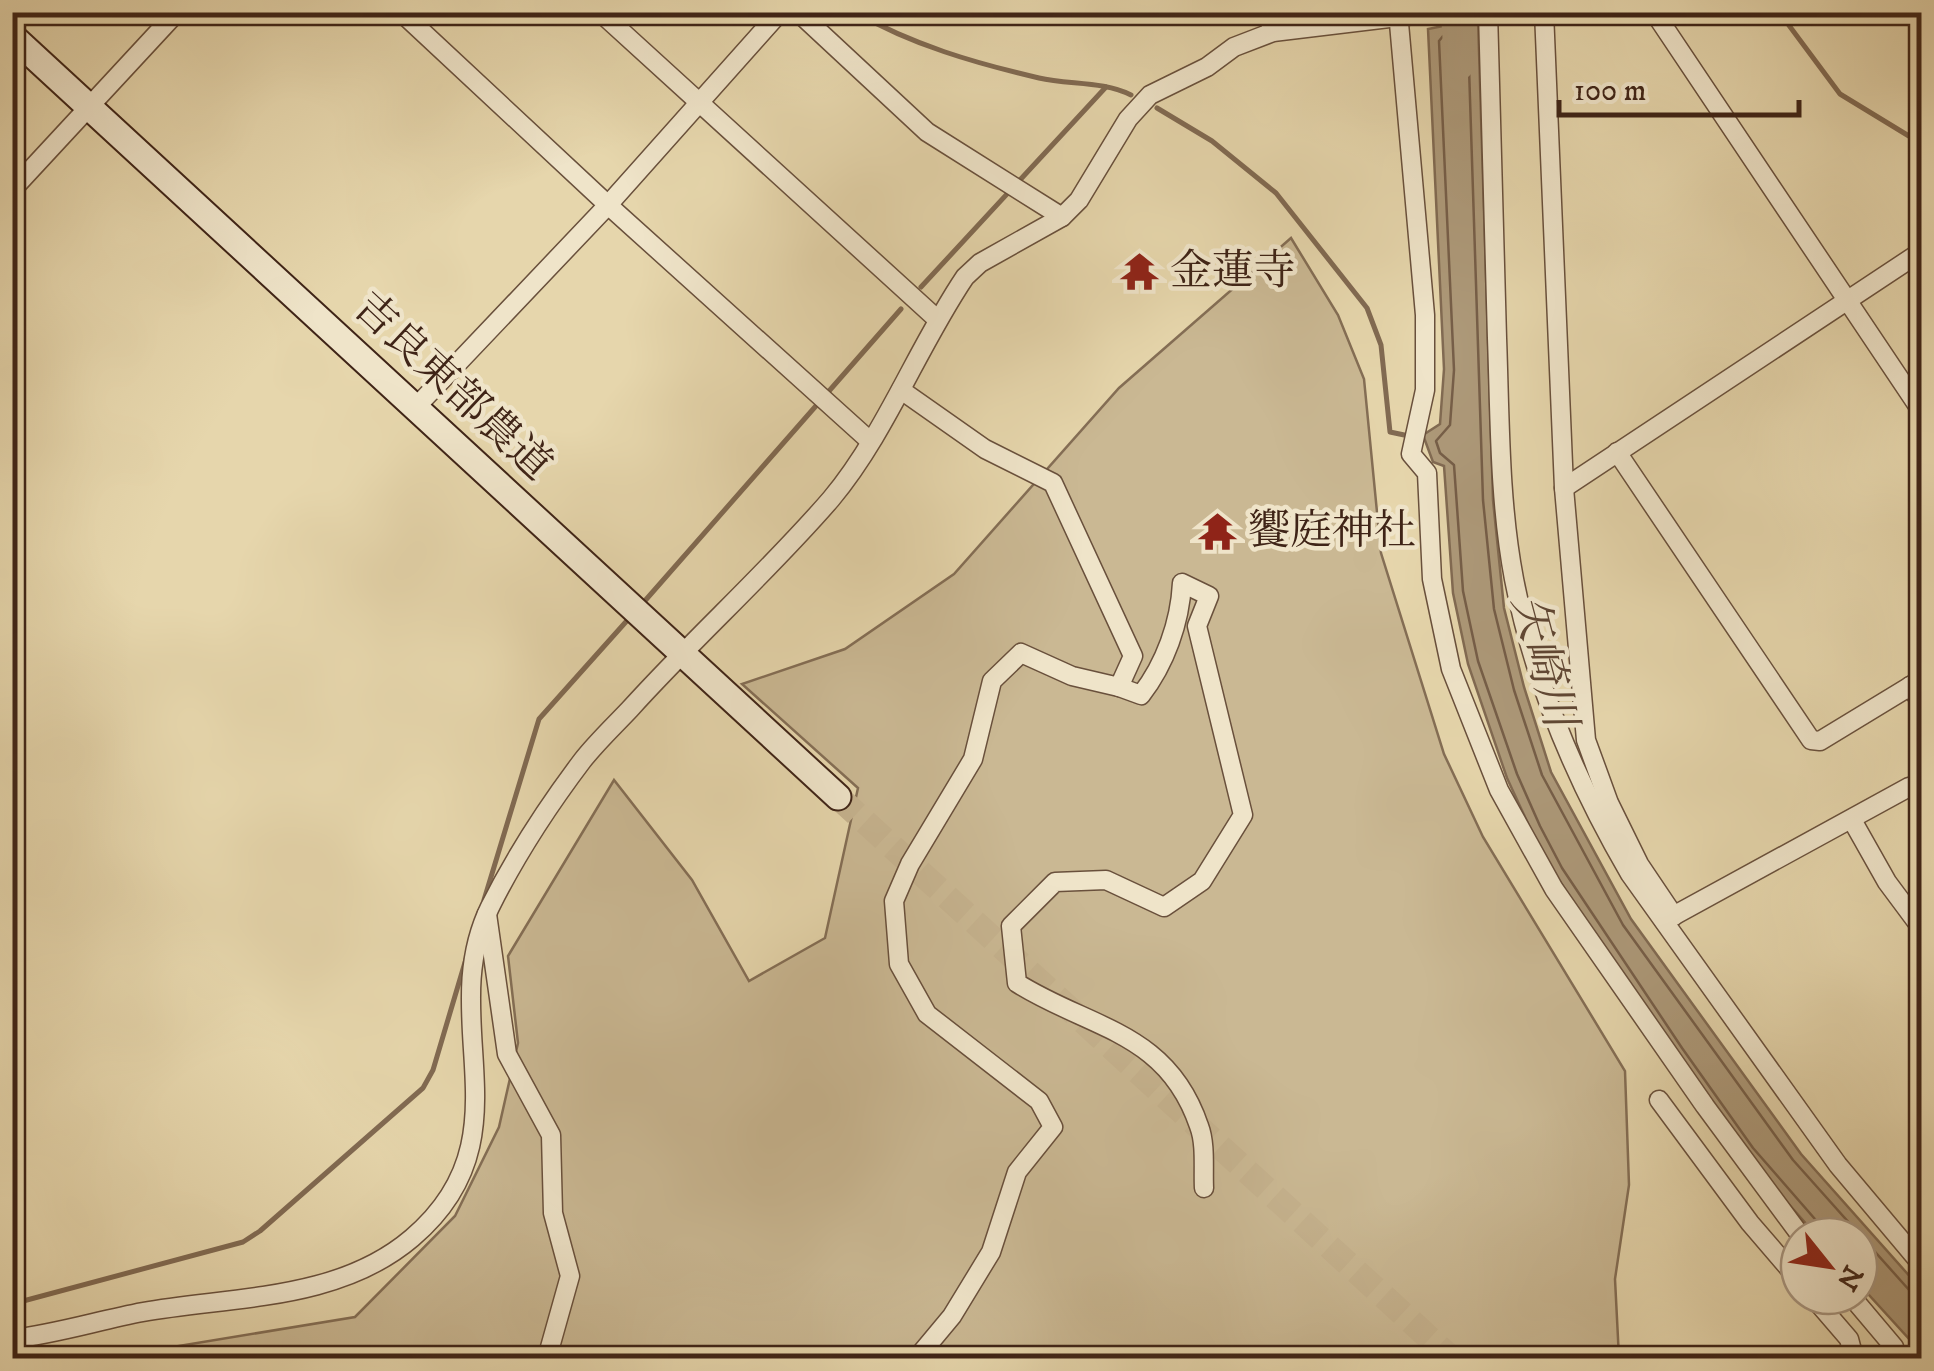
<svg xmlns="http://www.w3.org/2000/svg" width="1934" height="1371" font-family="'IM FELL DW Pica','Noto Serif JP',serif">
<style>
.green{fill:#cab893;stroke:#846e55;stroke-width:2.5}
.water{fill:#ad9979;stroke:#816a52;stroke-width:2.5}
.lines{fill:none;stroke-linecap:round;stroke-linejoin:round}
.shore{stroke:#765e48;stroke-width:2.5}
.stream{stroke:#816a52;stroke-width:5}
.river{stroke:#ad9979;stroke-width:30}
.secondary-tunnel{stroke:#c5b28e;stroke-width:25;stroke-dasharray:25 12;stroke-linecap:butt}
.street-casing{stroke:#69503c;stroke-width:21}
.secondary-casing{stroke:#3f2417;stroke-width:29}
.street{stroke:#efe4c9;stroke-width:18}
.secondary{stroke:#efe4c9;stroke-width:25}
.labels{text-anchor:middle;dominant-baseline:central;stroke-width:9;stroke-linejoin:round;paint-order:stroke}
.poi-label{font-size:42px;fill:#3f2417;stroke:#efe4c9;text-anchor:start}
.street-label{font-size:42px;fill:#3f2417;stroke:#efe4c9}
.water-label{font-size:45px;font-style:italic;fill:#604734;stroke:#efe4c9}
</style>
<rect width="100%" height="100%" fill="#e6d6ac"/>
<filter id="stains"><feTurbulence type="fractalNoise" baseFrequency=".002" numOctaves="4"/><feColorMatrix values="0 0 0 0 .2 0 0 0 0 .09 0 0 0 0 .02 0 0 0 .5 -.17"/></filter>
<radialGradient id="worn" r=".72"><stop offset=".6" stop-color="#630" stop-opacity="0"/><stop offset="1" stop-color="#630" stop-opacity=".3"/></radialGradient>
<!-- green -->
<path class="green" d="M 1291,238 L 1338,315 L 1364,379 L 1381,553 L 1444,754 L 1483,837 L 1625,1071 L 1629,1185 L 1615,1279 L 1619,1358 L 106,1358 L 355,1317 L 455,1216 L 499,1127 L 518,1043 L 508,956 L 614,780 L 692,880 L 749,981 L 825,938 L 858,788 L 742,684 L 845,649 L 954,574 L 1119,388 Z"/>
<!-- water -->
<path class="water" d="M 1478,19 L 1493,500 L 1504,608 L 1524,687 L 1551,772 L 1631,919 L 1801,1154 L 1921,1289 L 1921,1352 L 1859,1284 L 1859,1236 L 1817,1236 L 1745,1155 L 1554,873 L 1531,830 L 1507,778 L 1468,664 L 1453,593 L 1444,466 L 1433,462 L 1423,435 L 1440,424 L 1444,369 L 1428,29 Z"/>
<g class="lines">
<!-- shore -->
<path class="shore" d="M 1823,1236 L 1821,1226 L 1753,1148 L 1682,1048 L 1562,868 L 1540,826 L 1517,774 L 1478,661 L 1463,591 L 1454,465 L 1440,453 L 1436,441 L 1450,425 L 1454,370 L 1439,41 L 1443,36 L 1463,32 L 1468,37 L 1483,500 L 1494,609 L 1514,690 L 1542,775 L 1623,925 L 1793,1160 L 1910,1291 L 1922,1295"/>
<!-- stream -->
<g class="stream">
<path d="M 855,12 C 912,45 975,63 1039,78 C 1069,85 1103,81 1131,95"/>
<path d="M 1779,12 L 1840,94 L 1922,144"/>
<path d="M 1157,108 L 1212,141 L 1276,193 L 1367,308 L 1381,345 L 1390,432 L 1409,436"/>
<path d="M 921,287 L 1106,87"/>
<path d="M 643,603 L 901,309"/>
<path d="M 484,900 L 539,719 L 632,615"/>
<path d="M 12,1304 L 243,1242 L 260,1231 L 423,1088 L 433,1070 L 466,959"/>
</g>
<!-- river -->
<path class="river" d="M 1456,12 L 1459,65"/>
<!-- secondary-tunnel -->
<path class="secondary-tunnel" d="M 838,797 L 1451,1358"/>
<defs>
<g id="street">
<path d="M 401,12 L 608,205 L 870,441"/>
<path d="M 600,12 L 938,320"/>
<path d="M 798,12 L 927,132 L 1062,217"/>
<path d="M 1267,12 L 1273,32"/>
<path d="M 1398,12 L 1425,315 L 1425,390 L 1411,454 L 1427,473 L 1432,579 L 1451,669 L 1499,790 L 1554,889 L 1705,1106 L 1801,1236"/>
<path d="M 1488,12 C 1491,121 1494,229 1497,338 C 1500,418 1499,500 1514,579 C 1534,683 1577,783 1630,874 L 1838,1165 L 1922,1265"/>
<path d="M 1544,12 L 1564,488 L 1586,740 L 1609,803 L 1639,864 L 1674,916"/>
<path d="M 1654,12 L 1922,412"/>
<path d="M 12,190 L 177,12"/>
<path d="M 901,390 L 985,449 L 1053,483 L 1133,656 L 1119,687 L 1072,676 L 1021,653 L 992,681 L 973,759 L 910,864 L 894,901 L 899,964 L 927,1014 L 1039,1101 L 1053,1127 L 1017,1172 L 991,1252 L 952,1316 L 917,1358"/>
<path d="M 416,407 L 608,205 L 780,12"/>
<path d="M 1617,452 L 1811,740 L 1820,741 L 1922,679"/>
<path d="M 1564,488 L 1922,251"/>
<path d="M 1910,686 L 1922,704"/>
<path d="M 1119,687 L 1141,695 C 1165,664 1180,623 1182,583 L 1209,596 L 1197,626 L 1243,815 L 1202,881 L 1164,907 L 1106,880 L 1055,882 L 1011,926 L 1017,983 C 1090,1029 1167,1031 1199,1126 C 1206,1144 1203,1169 1204,1188"/>
<path d="M 1852,820 L 1887,882 L 1922,929"/>
<path d="M 487,914 L 507,1054 L 551,1135 L 553,1213 L 570,1276 L 547,1358"/>
<path d="M 1664,921 L 1909,787 L 1922,783"/>
<path d="M 1659,1100 L 1750,1223 L 1799,1280"/>
<path d="M 1812,1296 L 1849,1339 L 1854,1358"/>
<path d="M 1851,1296 L 1894,1347 L 1892,1358"/>
<path d="M 12,1339 C 56,1334 100,1320 143,1312 C 234,1296 338,1301 412,1238 C 531,1137 434,1021 490,907 C 515,857 548,806 582,761 C 596,743 614,726 630,709 C 695,637 768,572 831,499 C 886,433 917,348 965,277 L 980,263 L 1062,217 L 1079,200 L 1128,119 L 1150,95 L 1207,67 L 1234,47 L 1273,32 L 1439,12"/>
</g>
<path id="secondary" d="M 12,36 L 838,797"/>
</defs>
<!-- street casing -->
<use href="#street" class="street-casing"/>
<!-- secondary casing -->
<use href="#secondary" class="secondary-casing"/>
<!-- street -->
<use href="#street" class="street"/>
<!-- secondary -->
<use href="#secondary" class="secondary"/>
</g>
<!-- icons -->
<defs>
<symbol id="temple-bare" viewBox="-9 -9 18 18"><path d="M0-6L5-2H3V0L6.5 2.5H4V6H1.5V3h-3V6H-4V2.5H-6.5L-3 0V-2H-5Z" fill="#8f2418" stroke="#efe4c9" stroke-width="2.5" paint-order="stroke"/></symbol>
</defs>
<g fill-rule="evenodd">
<use href="#temple-bare" x="1112" y="244" width="55" height="55"/>
<use href="#temple-bare" x="1190" y="504" width="55" height="55"/>
</g>
<g class="labels">
<!-- poi labels -->
<g class="poi-label">
<text x="1170" y="272">金蓮寺</text>
<text x="1248" y="532">饗庭神社</text>
</g>
<!-- street labels -->
<g class="street-label">
<text transform="translate(452 387) rotate(43)">吉良東部農道</text>
</g>
<!-- water labels -->
<g class="water-label">
<text transform="translate(1543 661) rotate(75)">矢崎川</text>
</g>
</g>
<!-- margin -->
<rect width="1934" height="1371" fill="none" stroke="#e6d6ac" stroke-width="50"/>
<rect x="15" y="15" width="1904" height="1341" fill="none" stroke="#3f2417" stroke-width="5"/>
<rect x="25" y="25" width="1884" height="1321" fill="none" stroke="#3f2417" stroke-width="2.5"/>
<!-- north arrow -->
<g transform="translate(1829 1266) rotate(120)"><circle r="48" fill="#efe4c9" stroke="#a99782" stroke-width="2.5"/>
<path d="M0-8L18 38L0 25L-18 38Z" fill="#8f2418"/>
<text y="-15" font-size="28" font-weight="bold" text-anchor="middle" fill="#3f2417">N</text>
</g>
<!-- scale -->
<path d="M1559 100v15h240v-15" fill="none" stroke="#3f2417" stroke-width="5"/>
<text x="1574" y="100" font-size="30" fill="#3f2417" stroke="#efe4c9" stroke-width="8" paint-order="stroke">100 m</text>
<rect width="100%" height="100%" filter="url(#stains)"/>
<rect width="100%" height="100%" fill="url(#worn)"/>
</svg>
